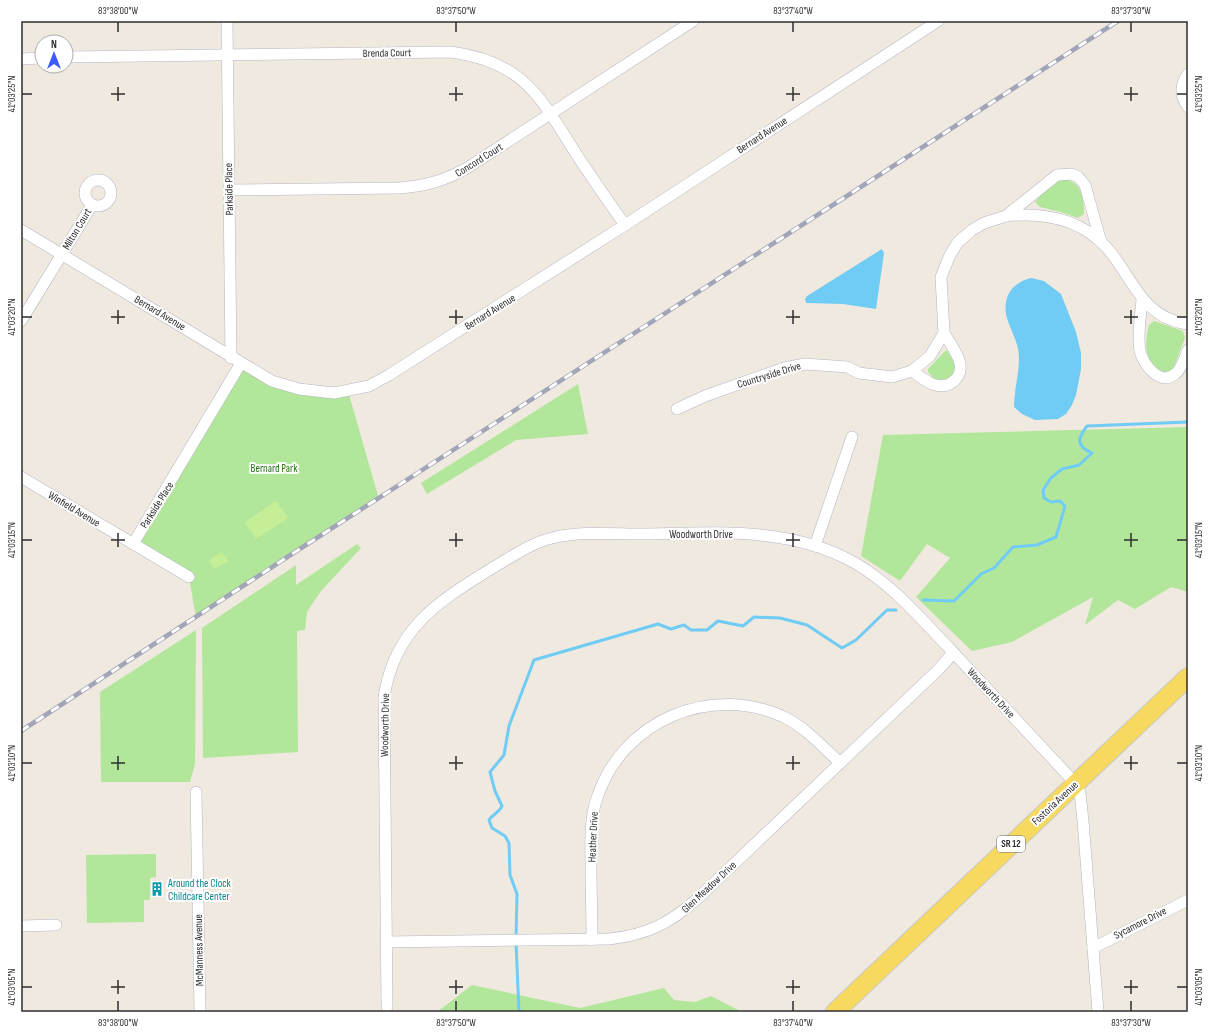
<svg xmlns="http://www.w3.org/2000/svg" width="1209" height="1033" font-family="'Sofia Sans Condensed',sans-serif">
<style>
.green{fill:#b2e79b}
.pitch{fill:#c6ee97}
.water{fill:#70ccf4}
.lines{fill:none;stroke-linecap:round;stroke-linejoin:round}
.stream{stroke:#70ccf4;stroke-width:3}
.minor-casing{stroke:#b4b6c1;stroke-width:12}
.primary-casing{stroke:#c9c9c9;stroke-width:20}
.minor{stroke:#fff;stroke-width:11}
.primary{stroke:#f6d95e;stroke-width:18}
.rail-casing{stroke:#a2a4b8;stroke-width:4.5}
.rail{stroke:#fff;stroke-width:3;stroke-dasharray:9;stroke-linecap:butt}
.ticks{fill:none;stroke:#2e2e2e;stroke-width:1.5}
.labels{text-anchor:middle;dominant-baseline:central;stroke-width:4;stroke-linejoin:round;paint-order:stroke}
.shield{fill:#fff;stroke:#6d6d6d;stroke-width:1}
.shield-label{font-size:10px;font-weight:bold;fill:#2e2e2e}
.street-label{font-size:11px;fill:#2e2e2e;stroke:#fff}
.park-label{font-size:11px;fill:#277018;stroke:#fff}
.culture-label{font-size:11px;fill:#0d838f;stroke:#fff;text-anchor:start}
.neatline{fill:none;stroke:#2e2e2e;stroke-width:1.5}
.ticks-label{font-size:10px;text-anchor:middle;fill:#2e2e2e}
</style>
<rect width="100%" height="100%" fill="#efe9e0"/>
<!-- green -->
<g class="green">
<path d="M 1065,179 C 1082,183 1084,198 1084,214 L 1078,218 L 1061,212 L 1040,207 L 1035,202 L 1053,181 Z"/>
<path d="M 1154,321 L 1183,331 L 1185,338 L 1174,367 L 1170,371 L 1163,373 C 1144,362 1144,344 1149,325 Z"/>
<path d="M 945,351 L 947,351 L 955,363 L 955,372 L 948,379 L 935,380 L 928,372 L 928,369 Z"/>
<path d="M 241,363 L 272,381 L 348,391 L 379,499 L 196,618 L 189,577 L 133,544 Z"/>
<path d="M 578,384 L 588,434 L 516,440 L 427,494 L 421,483 Z"/>
<path d="M 1188,427 L 1188,592 L 1171,587 L 1135,609 L 1118,600 L 1085,625 L 1093,597 L 1012,642 L 972,651 L 916,597 L 950,558 L 927,544 L 900,581 L 861,556 L 883,435 Z"/>
<path d="M 357,544 L 361,548 L 321,591 L 307,612 L 305,630 L 297,631 L 298,752 L 203,758 L 202,628 L 296,565 L 296,585 Z"/>
<path d="M 196,630 L 195,764 L 190,782 L 101,782 L 100,692 Z"/>
<path d="M 156,854 L 156,877 L 150,878 L 150,900 L 144,900 L 144,922 L 87,923 L 86,855 Z"/>
<path d="M 472,985 L 580,1008 L 664,988 L 674,1000 L 695,1002 L 711,996 L 742,1012 L 437,1012 Z"/>
</g>
<!-- pitch -->
<g class="pitch">
<path d="M 276,501 L 288,518 L 256,539 L 245,522 Z"/>
<path d="M 222,552 L 228,561 L 214,569 L 209,560 Z"/>
</g>
<!-- water -->
<g class="water">
<path d="M 882,249 L 884,253 L 876,309 L 843,304 L 806,303 L 805,299 L 807,296 Z"/>
<path d="M 1031,278 L 1044,281 L 1061,294 L 1076,332 L 1081,353 L 1081,369 L 1076,395 L 1072,405 L 1066,414 L 1058,419 L 1035,420 L 1022,414 L 1014,407 C 1014,391 1019,374 1019,358 C 1019,341 1009,329 1006,314 C 1003,295 1014,282 1031,278 Z"/>
</g>
<g class="lines">
<!-- stream -->
<g class="stream">
<path d="M 923,600 L 954,601 L 981,574 L 994,568 L 1013,547 L 1037,545 L 1056,537 L 1065,506 L 1060,501 L 1051,502 L 1044,498 L 1043,490 L 1051,478 L 1062,469 L 1079,465 L 1092,453 C 1076,446 1077,439 1087,426 L 1188,422"/>
<path d="M 516,938 L 517,894 L 510,875 L 509,843 L 505,836 L 492,828 L 489,820 C 493,814 499,813 502,806 L 495,791 L 490,772 L 504,755 L 509,726 L 534,660 L 658,624 L 671,629 L 684,625 L 691,630 L 707,630 L 718,621 L 743,626 L 754,617 L 780,618 L 807,625 L 842,648 L 856,640 L 887,610 L 896,610"/>
<path d="M 516,943 L 519,1012"/>
</g>
<defs>
<g id="minor">
<path d="M 227,21 L 231,358"/>
<path d="M 66,57 L 451,52 C 523,62 539,95 575,152 C 591,177 608,201 625,225"/>
<path d="M 21,59 L 42,58"/>
<path d="M 1188,74 C 1180,85 1180,96 1188,107"/>
<circle cx="98" cy="193" r="13"/>
<path d="M 229,190 L 399,188 C 425,186 444,181 467,168 L 693,21"/>
<path d="M 1006,216 C 1043,212 1081,219 1107,248 C 1133,277 1141,318 1188,324"/>
<path d="M 21,230 L 272,381 L 299,389 L 334,393 L 369,386 L 389,375 L 625,225 L 938,21"/>
<path d="M 1142,299 C 1141,315 1137,335 1140,351 C 1143,364 1160,387 1175,374 C 1182,369 1185,357 1188,350"/>
<path d="M 21,321 L 92,205"/>
<path d="M 912,371 C 924,380 941,394 955,380 C 960,375 961,369 960,363 C 957,352 949,342 944,333"/>
<path d="M 677,409 L 705,396 L 784,368 L 805,364 L 847,367 L 859,373 L 892,377 L 912,371 L 930,356 L 944,333 L 941,277 L 950,255 L 958,242 L 972,230 L 984,223 L 1006,216 L 1057,175 L 1072,174 L 1078,177 L 1085,185 L 1101,242"/>
<path d="M 21,477 L 189,577"/>
<path d="M 133,544 L 241,363"/>
<path d="M 815,546 L 852,437"/>
<path d="M 196,792 L 200,1012"/>
<path d="M 21,926 L 56,925"/>
<path d="M 592,940 C 592,915 591,891 591,867 C 591,844 589,820 597,798 C 622,721 710,683 784,717 C 806,728 822,746 840,763"/>
<path d="M 386,942 L 609,939 C 646,935 669,924 697,899 L 938,670 L 953,653"/>
<path d="M 1093,948 L 1188,900"/>
<path d="M 387,1007 L 384,697 C 395,627 439,601 494,567 C 513,556 531,543 552,538 C 581,531 613,534 643,534 C 715,533 790,526 855,563 C 893,585 921,619 951,650 C 993,695 1034,739 1076,784 L 1080,793 L 1083,821 L 1098,1012"/>
</g>
<path id="primary" d="M 835,1012 L 1188,677"/>
</defs>
<!-- minor casing -->
<use href="#minor" class="minor-casing"/>
<!-- primary casing -->
<use href="#primary" class="primary-casing"/>
<!-- minor -->
<use href="#minor" class="minor"/>
<!-- primary -->
<use href="#primary" class="primary"/>
<defs>
<path id="rail" d="M 21,731 L 292,554 L 1118,21"/>
</defs>
<!-- rail casing -->
<use href="#rail" class="rail-casing"/>
<!-- rail -->
<use href="#rail" class="rail"/>
</g>
<!-- ticks -->
<path class="ticks" d="M 118,22 L 118,32M 456,22 L 456,32M 793,22 L 793,32M 1131,22 L 1131,32M 118,87 L 118,101M 456,87 L 456,101M 793,87 L 793,101M 1131,87 L 1131,101M 22,94 L 32,94M 111,94 L 125,94M 449,94 L 463,94M 786,94 L 800,94M 1124,94 L 1138,94M 1177,94 L 1187,94M 118,310 L 118,324M 456,310 L 456,324M 793,310 L 793,324M 1131,310 L 1131,324M 22,317 L 32,317M 111,317 L 125,317M 449,317 L 463,317M 786,317 L 800,317M 1124,317 L 1138,317M 1177,317 L 1187,317M 118,533 L 118,547M 456,533 L 456,547M 793,533 L 793,547M 1131,533 L 1131,547M 22,540 L 32,540M 111,540 L 125,540M 449,540 L 463,540M 786,540 L 800,540M 1124,540 L 1138,540M 1177,540 L 1187,540M 118,756 L 118,770M 456,756 L 456,770M 793,756 L 793,770M 1131,756 L 1131,770M 22,763 L 32,763M 111,763 L 125,763M 449,763 L 463,763M 786,763 L 800,763M 1124,763 L 1138,763M 1177,763 L 1187,763M 118,980 L 118,994M 456,980 L 456,994M 793,980 L 793,994M 1131,980 L 1131,994M 22,987 L 32,987M 111,987 L 125,987M 449,987 L 463,987M 786,987 L 800,987M 1124,987 L 1138,987M 1177,987 L 1187,987M 118,1001 L 118,1011M 456,1001 L 456,1011M 793,1001 L 793,1011M 1131,1001 L 1131,1011"/>
<!-- icons -->
<defs>
<symbol id="building-bare" viewBox="-9 -9 18 18"><path d="M-4-6H4V6H1V3H-1V6H-4ZM-2.5-4.3h1.7v1.8h-1.7ZM.8-4.3h1.7v1.8H.8ZM-2.5-1h1.7V.8h-1.7ZM.8-1h1.7V.8H.8Z" fill="#0f9aa8" stroke="#fff" stroke-width="2.5" paint-order="stroke"/></symbol>
</defs>
<g fill-rule="evenodd">
<use href="#building-bare" x="147" y="879" width="20" height="20"/>
</g>
<g class="labels">
<!-- shield labels -->
<rect class="shield" x="997" y="836" width="28" height="16" rx="3"/>
<g class="shield-label">
<text x="1011" y="844">SR 12</text>
</g>
<!-- street labels -->
<g class="street-label">
<text transform="translate(387 53) rotate(-1)">Brenda Court</text>
<text transform="translate(762 135) rotate(-33)">Bernard Avenue</text>
<text transform="translate(479 160) rotate(-32)">Concord Court</text>
<text transform="translate(229 189) rotate(-91)">Parkside Place</text>
<text transform="translate(77 229) rotate(-59)">Milton Court</text>
<text transform="translate(490 312) rotate(-32)">Bernard Avenue</text>
<text transform="translate(160 313) rotate(31)">Bernard Avenue</text>
<text transform="translate(769 375) rotate(-17)">Countryside Drive</text>
<text transform="translate(157 505) rotate(-58)">Parkside Place</text>
<text transform="translate(74 509) rotate(31)">Winfield Avenue</text>
<text x="701" y="534">Woodworth Drive</text>
<text transform="translate(991 693) rotate(47)">Woodworth Drive</text>
<text transform="translate(385 725) rotate(-89)">Woodworth Drive</text>
<text transform="translate(1055 803) rotate(-43)">Fostoria Avenue</text>
<text transform="translate(593 837) rotate(-87)">Heather Drive</text>
<text transform="translate(709 887) rotate(-43)">Glen Meadow Drive</text>
<text transform="translate(1140 923) rotate(-27)">Sycamore Drive</text>
<text transform="translate(199 950) rotate(-91)">McManness Avenue</text>
</g>
<!-- park labels -->
<g class="park-label">
<text x="274" y="468">Bernard Park</text>
</g>
<!-- culture labels -->
<g class="culture-label">
<text x="168" y="883">Around the Clock<tspan x="168" dy="13">Childcare Center</tspan></text>
</g>
</g>
<!-- border -->
<rect width="1209" height="1033" fill="none" stroke="#ffffff" stroke-width="44"/>
<!-- north arrow -->
<g transform="translate(54 54)"><circle r="19" fill="#ffffff" stroke="#ababab"/>
<path d="M0-3L7 15L0 10L-7 15Z" fill="#3d5aff"/>
<text y="-6" font-size="11" font-weight="bold" text-anchor="middle" fill="#2e2e2e">N</text>
</g>
<rect x="22" y="22" width="1165" height="989" class="neatline"/>
<g class="ticks-label">
<text x="118" y="14">83°38'00"W</text>
<text x="456" y="14">83°37'50"W</text>
<text x="793" y="14">83°37'40"W</text>
<text x="1131" y="14">83°37'30"W</text>
<text transform="translate(11 94) rotate(-90)" y="4">41°03'25"N</text>
<text transform="translate(1198 94) rotate(-90)" y="4">41°03'25"N</text>
<text transform="translate(11 317) rotate(-90)" y="4">41°03'20"N</text>
<text transform="translate(1198 317) rotate(-90)" y="4">41°03'20"N</text>
<text transform="translate(11 540) rotate(-90)" y="4">41°03'15"N</text>
<text transform="translate(1198 540) rotate(-90)" y="4">41°03'15"N</text>
<text transform="translate(11 763) rotate(-90)" y="4">41°03'10"N</text>
<text transform="translate(1198 763) rotate(-90)" y="4">41°03'10"N</text>
<text transform="translate(11 987) rotate(-90)" y="4">41°03'05"N</text>
<text transform="translate(1198 987) rotate(-90)" y="4">41°03'05"N</text>
<text x="118" y="1026">83°38'00"W</text>
<text x="456" y="1026">83°37'50"W</text>
<text x="793" y="1026">83°37'40"W</text>
<text x="1131" y="1026">83°37'30"W</text>
</g>
</svg>
